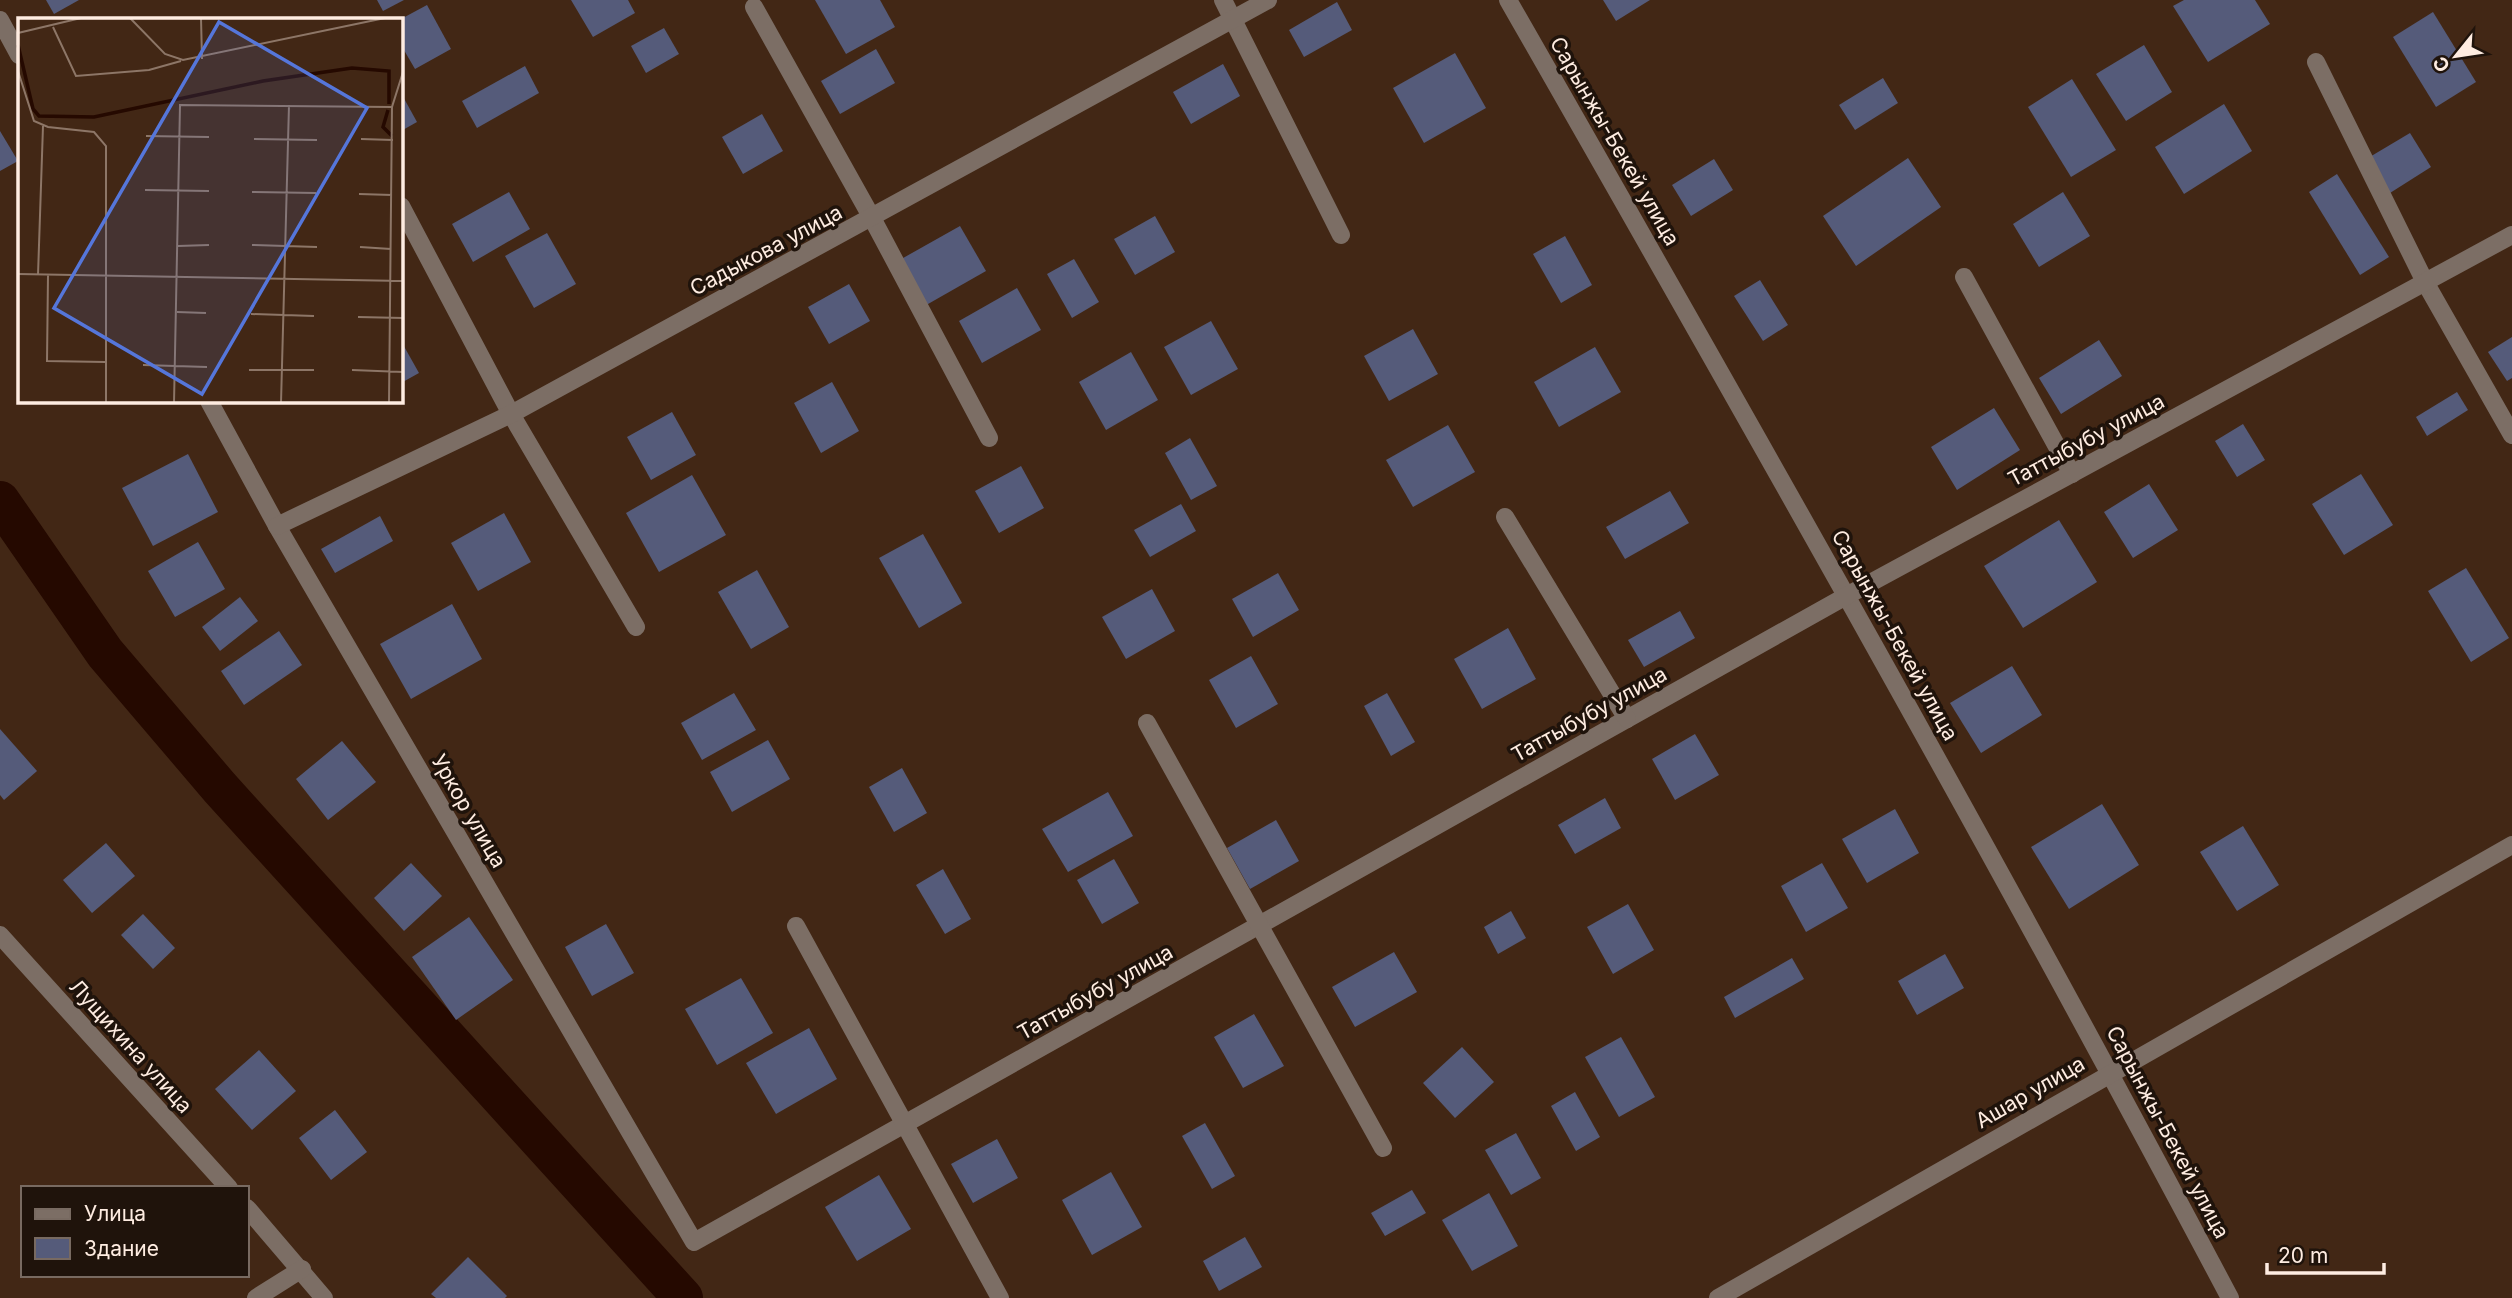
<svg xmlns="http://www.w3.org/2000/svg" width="2512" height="1298" font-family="Inter,sans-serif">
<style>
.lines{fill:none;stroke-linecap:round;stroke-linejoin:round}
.canal{stroke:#250900;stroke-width:40}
.building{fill:#555b7a}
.minor{stroke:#7c6e65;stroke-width:18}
.labels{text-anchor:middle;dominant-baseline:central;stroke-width:7;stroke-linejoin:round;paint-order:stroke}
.street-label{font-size:21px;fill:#feece1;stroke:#1f130b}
.inset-river{fill:none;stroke:#250900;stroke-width:3.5}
.inset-road{fill:none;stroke:#8d7667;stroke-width:2}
.view{fill:#5576da;fill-opacity:0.15;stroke:#5576da;stroke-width:3.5}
.inset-edge{fill:none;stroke:#feece1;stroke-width:3.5}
</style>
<rect width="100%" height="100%" fill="#422715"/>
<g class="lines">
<!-- canal -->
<path class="canal" d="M 0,501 L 105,653 L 220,788 L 683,1298"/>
</g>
<!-- building -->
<g class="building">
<path d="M 46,0 L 79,0 L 54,14 Z"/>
<path d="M 377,0 L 404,0 L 383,11 Z"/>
<path d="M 571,0 L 628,0 L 635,13 L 593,37 Z"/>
<path d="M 815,0 L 880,0 L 895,27 L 846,54 Z"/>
<path d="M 1603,0 L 1650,0 L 1616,21 Z"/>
<path d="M 2184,0 L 2255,0 L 2270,24 L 2208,62 L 2173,6 Z"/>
<path d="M 1337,2 L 1352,30 L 1304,57 L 1289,30 Z"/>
<path d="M 427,5 L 451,49 L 415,69 L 401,45 L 401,19 Z"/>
<path d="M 2433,12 L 2476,82 L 2436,107 L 2393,37 Z"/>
<path d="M 664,28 L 679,54 L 646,73 L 631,46 Z"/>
<path d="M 2144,45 L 2172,92 L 2126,121 L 2096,74 Z"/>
<path d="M 876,49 L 895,83 L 840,114 L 821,81 Z"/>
<path d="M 1455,53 L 1486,108 L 1424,143 L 1393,88 Z"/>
<path d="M 1223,64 L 1240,96 L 1191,124 L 1173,92 Z"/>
<path d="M 525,66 L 539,93 L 477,128 L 462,101 Z"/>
<path d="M 1883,78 L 1898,103 L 1855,130 L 1839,105 Z"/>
<path d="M 2072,79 L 2116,150 L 2071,177 L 2028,107 Z"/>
<path d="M 401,93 L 417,122 L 401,131 Z"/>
<path d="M 2224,104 L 2252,151 L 2184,194 L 2155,147 Z"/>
<path d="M 762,114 L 783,151 L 743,174 L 722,137 Z"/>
<path d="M 0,131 L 18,161 L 0,171 Z"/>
<path d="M 2410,133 L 2431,167 L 2390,193 L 2368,158 Z"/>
<path d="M 1908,158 L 1941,207 L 1856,266 L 1823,216 Z"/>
<path d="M 1714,159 L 1733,190 L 1691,216 L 1672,185 Z"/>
<path d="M 2337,174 L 2389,257 L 2360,275 L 2309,192 Z"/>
<path d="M 509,192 L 530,229 L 473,262 L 452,224 Z"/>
<path d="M 2063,192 L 2090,236 L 2039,267 L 2013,224 Z"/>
<path d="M 1155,216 L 1175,252 L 1135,275 L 1114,239 Z"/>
<path d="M 960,226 L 986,271 L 921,308 L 896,262 Z"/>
<path d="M 547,233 L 576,284 L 534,308 L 505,256 Z"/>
<path d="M 1565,236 L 1592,285 L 1561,303 L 1533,254 Z"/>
<path d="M 1074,259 L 1099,302 L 1072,318 L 1047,274 Z"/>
<path d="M 1760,280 L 1788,325 L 1763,341 L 1734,296 Z"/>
<path d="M 849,284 L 870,321 L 829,344 L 808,307 Z"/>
<path d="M 1017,288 L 1041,330 L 982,363 L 959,321 Z"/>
<path d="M 1211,321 L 1238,369 L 1191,395 L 1164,347 Z"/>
<path d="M 1413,329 L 1438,374 L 1389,401 L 1364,356 Z"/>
<path d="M 2512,337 L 2512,378 L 2507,381 L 2488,352 Z"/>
<path d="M 2099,340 L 2122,376 L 2061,414 L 2039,378 Z"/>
<path d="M 401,341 L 419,373 L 401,383 Z"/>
<path d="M 1595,347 L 1621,392 L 1559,427 L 1534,382 Z"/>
<path d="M 1131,352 L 1158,400 L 1106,430 L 1079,382 Z"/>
<path d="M 832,382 L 859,431 L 821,453 L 794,403 Z"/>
<path d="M 2457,392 L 2468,410 L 2427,436 L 2416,417 Z"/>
<path d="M 1994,408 L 2020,450 L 1957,490 L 1931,447 Z"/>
<path d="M 672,412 L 696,455 L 651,480 L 627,437 Z"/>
<path d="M 2243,424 L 2265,460 L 2237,477 L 2215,441 Z"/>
<path d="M 1448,425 L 1475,472 L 1413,507 L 1386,460 Z"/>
<path d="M 1190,438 L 1217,486 L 1191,500 L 1165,453 Z"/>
<path d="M 188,454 L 218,512 L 153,546 L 122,488 Z"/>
<path d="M 1021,466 L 1044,508 L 999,533 L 975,491 Z"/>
<path d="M 2361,474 L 2393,525 L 2344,555 L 2312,504 Z"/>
<path d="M 692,475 L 726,535 L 659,572 L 626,513 Z"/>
<path d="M 2149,484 L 2178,530 L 2133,558 L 2104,512 Z"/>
<path d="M 1670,491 L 1689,523 L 1625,559 L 1606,527 Z"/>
<path d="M 1181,504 L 1196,531 L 1150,557 L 1134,530 Z"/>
<path d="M 504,513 L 531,562 L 478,591 L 451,543 Z"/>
<path d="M 380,516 L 393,541 L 335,573 L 321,549 Z"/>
<path d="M 2059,520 L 2097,582 L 2023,628 L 1984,566 Z"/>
<path d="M 923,534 L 962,603 L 919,628 L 879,558 Z"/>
<path d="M 198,542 L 225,589 L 175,617 L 148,571 Z"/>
<path d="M 2466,568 L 2509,638 L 2471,662 L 2428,591 Z"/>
<path d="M 757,570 L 789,627 L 751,649 L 718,592 Z"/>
<path d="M 1278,573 L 1299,610 L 1253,637 L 1232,599 Z"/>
<path d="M 1152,589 L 1175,631 L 1126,659 L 1102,617 Z"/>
<path d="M 240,597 L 258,621 L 220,651 L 202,627 Z"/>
<path d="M 452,604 L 482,659 L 411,699 L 380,644 Z"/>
<path d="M 1680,611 L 1695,638 L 1644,667 L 1628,640 Z"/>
<path d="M 1508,628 L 1536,679 L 1482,709 L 1454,659 Z"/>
<path d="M 279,631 L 302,665 L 244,705 L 221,671 Z"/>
<path d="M 1251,656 L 1278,704 L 1236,728 L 1209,680 Z"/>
<path d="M 2012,666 L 2042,715 L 1981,753 L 1950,703 Z"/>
<path d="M 734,693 L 756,730 L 702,760 L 681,723 Z"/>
<path d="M 1387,693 L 1415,742 L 1391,756 L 1364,706 Z"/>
<path d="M 0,729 L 37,771 L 4,800 L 0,795 Z"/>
<path d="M 1695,734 L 1719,775 L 1675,800 L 1652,759 Z"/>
<path d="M 768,740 L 790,779 L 732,812 L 710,772 Z"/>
<path d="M 342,741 L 376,782 L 328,820 L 296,779 Z"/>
<path d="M 902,768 L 927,813 L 894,832 L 869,787 Z"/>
<path d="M 1108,792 L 1133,836 L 1068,872 L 1042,829 Z"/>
<path d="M 1605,798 L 1621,828 L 1575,854 L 1558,825 Z"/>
<path d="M 2102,804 L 2139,865 L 2069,909 L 2031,847 Z"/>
<path d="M 1895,809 L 1919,853 L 1867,883 L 1842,839 Z"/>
<path d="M 1276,820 L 1299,861 L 1250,889 L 1227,848 Z"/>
<path d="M 2243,826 L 2279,885 L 2237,911 L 2200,852 Z"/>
<path d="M 106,843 L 135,876 L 92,913 L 63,880 Z"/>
<path d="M 1114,859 L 1139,903 L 1102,924 L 1077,880 Z"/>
<path d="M 411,863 L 442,896 L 404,931 L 374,898 Z"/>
<path d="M 1822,863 L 1848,908 L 1806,932 L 1781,886 Z"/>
<path d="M 943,869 L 971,919 L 945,934 L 916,885 Z"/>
<path d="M 1628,904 L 1654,950 L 1613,974 L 1587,927 Z"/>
<path d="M 1511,911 L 1526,938 L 1498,954 L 1484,927 Z"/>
<path d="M 143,914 L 175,948 L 153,969 L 121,935 Z"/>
<path d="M 469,917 L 513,980 L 456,1020 L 412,957 Z"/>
<path d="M 606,924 L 634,973 L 592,996 L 565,947 Z"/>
<path d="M 1394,952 L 1417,992 L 1355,1027 L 1332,987 Z"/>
<path d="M 1945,954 L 1964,988 L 1917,1015 L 1898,981 Z"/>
<path d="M 1792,958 L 1804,979 L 1735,1018 L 1724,997 Z"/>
<path d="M 741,978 L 773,1033 L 717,1065 L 685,1009 Z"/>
<path d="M 1254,1014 L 1284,1066 L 1243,1088 L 1214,1037 Z"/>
<path d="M 809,1028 L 837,1079 L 776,1114 L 746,1063 Z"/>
<path d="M 1621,1037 L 1655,1097 L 1619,1117 L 1585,1057 Z"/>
<path d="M 1462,1047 L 1494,1082 L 1455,1118 L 1423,1083 Z"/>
<path d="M 259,1050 L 296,1091 L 252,1130 L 215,1089 Z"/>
<path d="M 1575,1092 L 1600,1137 L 1576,1151 L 1551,1106 Z"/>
<path d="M 335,1110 L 367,1152 L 331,1180 L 299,1138 Z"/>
<path d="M 1205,1123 L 1235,1176 L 1212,1189 L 1182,1136 Z"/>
<path d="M 1516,1133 L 1541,1178 L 1511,1195 L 1485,1150 Z"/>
<path d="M 997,1139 L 1018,1178 L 973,1203 L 951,1164 Z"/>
<path d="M 1111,1172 L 1142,1227 L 1092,1255 L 1062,1200 Z"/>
<path d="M 879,1175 L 911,1229 L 857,1261 L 825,1207 Z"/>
<path d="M 1412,1190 L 1426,1213 L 1385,1236 L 1371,1213 Z"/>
<path d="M 1489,1193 L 1518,1246 L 1472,1271 L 1442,1220 Z"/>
<path d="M 1245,1237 L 1262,1267 L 1219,1291 L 1203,1261 Z"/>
<path d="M 468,1257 L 507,1296 L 505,1298 L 436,1298 L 431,1294 Z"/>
</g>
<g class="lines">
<!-- minor -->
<g class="minor">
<path d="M 1223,0 L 1341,235"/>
<path d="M 1508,0 C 1754,430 1998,860 2230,1298"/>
<path d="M 754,7 L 872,218 L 989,438"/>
<path d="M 0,20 L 19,55"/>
<path d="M 2316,62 L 2425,282 L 2512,435"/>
<path d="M 401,206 L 511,414 L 636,627"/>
<path d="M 1964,277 L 2072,474"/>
<path d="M 209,401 L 277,526 L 694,1242 L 1848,595 L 2512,235"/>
<path d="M 1505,517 L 1627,719"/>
<path d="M 277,526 L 511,414 L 1268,0"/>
<path d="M 1147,723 L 1383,1148"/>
<path d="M 796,926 L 1000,1298"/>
<path d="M 0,935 L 229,1188"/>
<path d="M 247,1208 L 324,1298"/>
<path d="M 256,1298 L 302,1269"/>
<path d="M 1718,1298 L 2512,845"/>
</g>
</g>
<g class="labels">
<!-- street labels -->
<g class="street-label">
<text transform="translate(1615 141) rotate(60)">Сарынжы-Бекей улица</text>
<text transform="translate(766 250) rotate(-28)">Садыкова улица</text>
<text transform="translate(2086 440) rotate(-28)">Таттыбубу улица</text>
<text transform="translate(1895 635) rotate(61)">Сарынжы-Бекей улица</text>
<text transform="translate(1589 714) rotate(-29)">Таттыбубу улица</text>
<text transform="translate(469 811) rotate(60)">Уркор улица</text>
<text transform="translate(1095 992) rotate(-29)">Таттыбубу улица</text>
<text transform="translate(131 1046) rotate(48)">Лущихина улица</text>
<text transform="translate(2030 1092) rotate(-30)">Ашар улица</text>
<text transform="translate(2168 1132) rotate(62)">Сарынжы-Бекей улица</text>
</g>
</g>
<!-- overview -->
<g transform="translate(18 18)">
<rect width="385" height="385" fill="#422715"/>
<path class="inset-river" d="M 0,27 L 15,91 L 21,98 L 76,99 L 245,63 L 334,50 L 371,53 L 371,86M 370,92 L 365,109 L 374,118"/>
<path class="inset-road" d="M 112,0 L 147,36 L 165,42 L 367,0M 183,0 L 184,41M 35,9 L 58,58 L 131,52 L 163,43M 0,15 L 63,0M 0,53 L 16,103 L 30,109 L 76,114 L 88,128 L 88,385M 128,118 L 191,119M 236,121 L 299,122M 343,121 L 375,122M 127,172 L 191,173M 234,174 L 298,175M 341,176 L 374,177M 234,227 L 299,229M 160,228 L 191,227M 342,229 L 373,231M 0,256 L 385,263M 20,257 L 25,108M 30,257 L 29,343 L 87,344M 159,294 L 188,295M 233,296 L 296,298M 340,299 L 385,300M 125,347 L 189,349M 231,352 L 296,352M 334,352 L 385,354M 156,385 L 162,87 L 374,89M 263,385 L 271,87M 371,385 L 374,89 L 385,54"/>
<path class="view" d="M 201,4 L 349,90 L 184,376 L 36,290 Z"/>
<rect width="385" height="385" class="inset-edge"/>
</g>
<!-- legend -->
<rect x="21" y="1186" width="228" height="91" fill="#1f130b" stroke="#786a61" stroke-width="2"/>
<rect x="35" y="1209" width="35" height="10" fill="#7c6e65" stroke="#786a61" stroke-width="2"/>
<text x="84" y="1221" font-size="21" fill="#feece1">Улица</text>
<rect x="35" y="1238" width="35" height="21" fill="#555b7a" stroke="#786a61" stroke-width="2"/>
<text x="84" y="1256" font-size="21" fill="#feece1">Здание</text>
<!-- north arrow -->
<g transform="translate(2456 56) rotate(240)" stroke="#1f130b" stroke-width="5" paint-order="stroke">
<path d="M0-5L12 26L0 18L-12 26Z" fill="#feece1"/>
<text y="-10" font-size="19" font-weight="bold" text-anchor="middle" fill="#feece1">С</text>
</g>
<!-- scale -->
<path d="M2267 1263v10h117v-10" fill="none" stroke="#feece1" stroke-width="3.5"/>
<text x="2278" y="1263" font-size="21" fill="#feece1" stroke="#1f130b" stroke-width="5" paint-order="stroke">20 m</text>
</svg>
